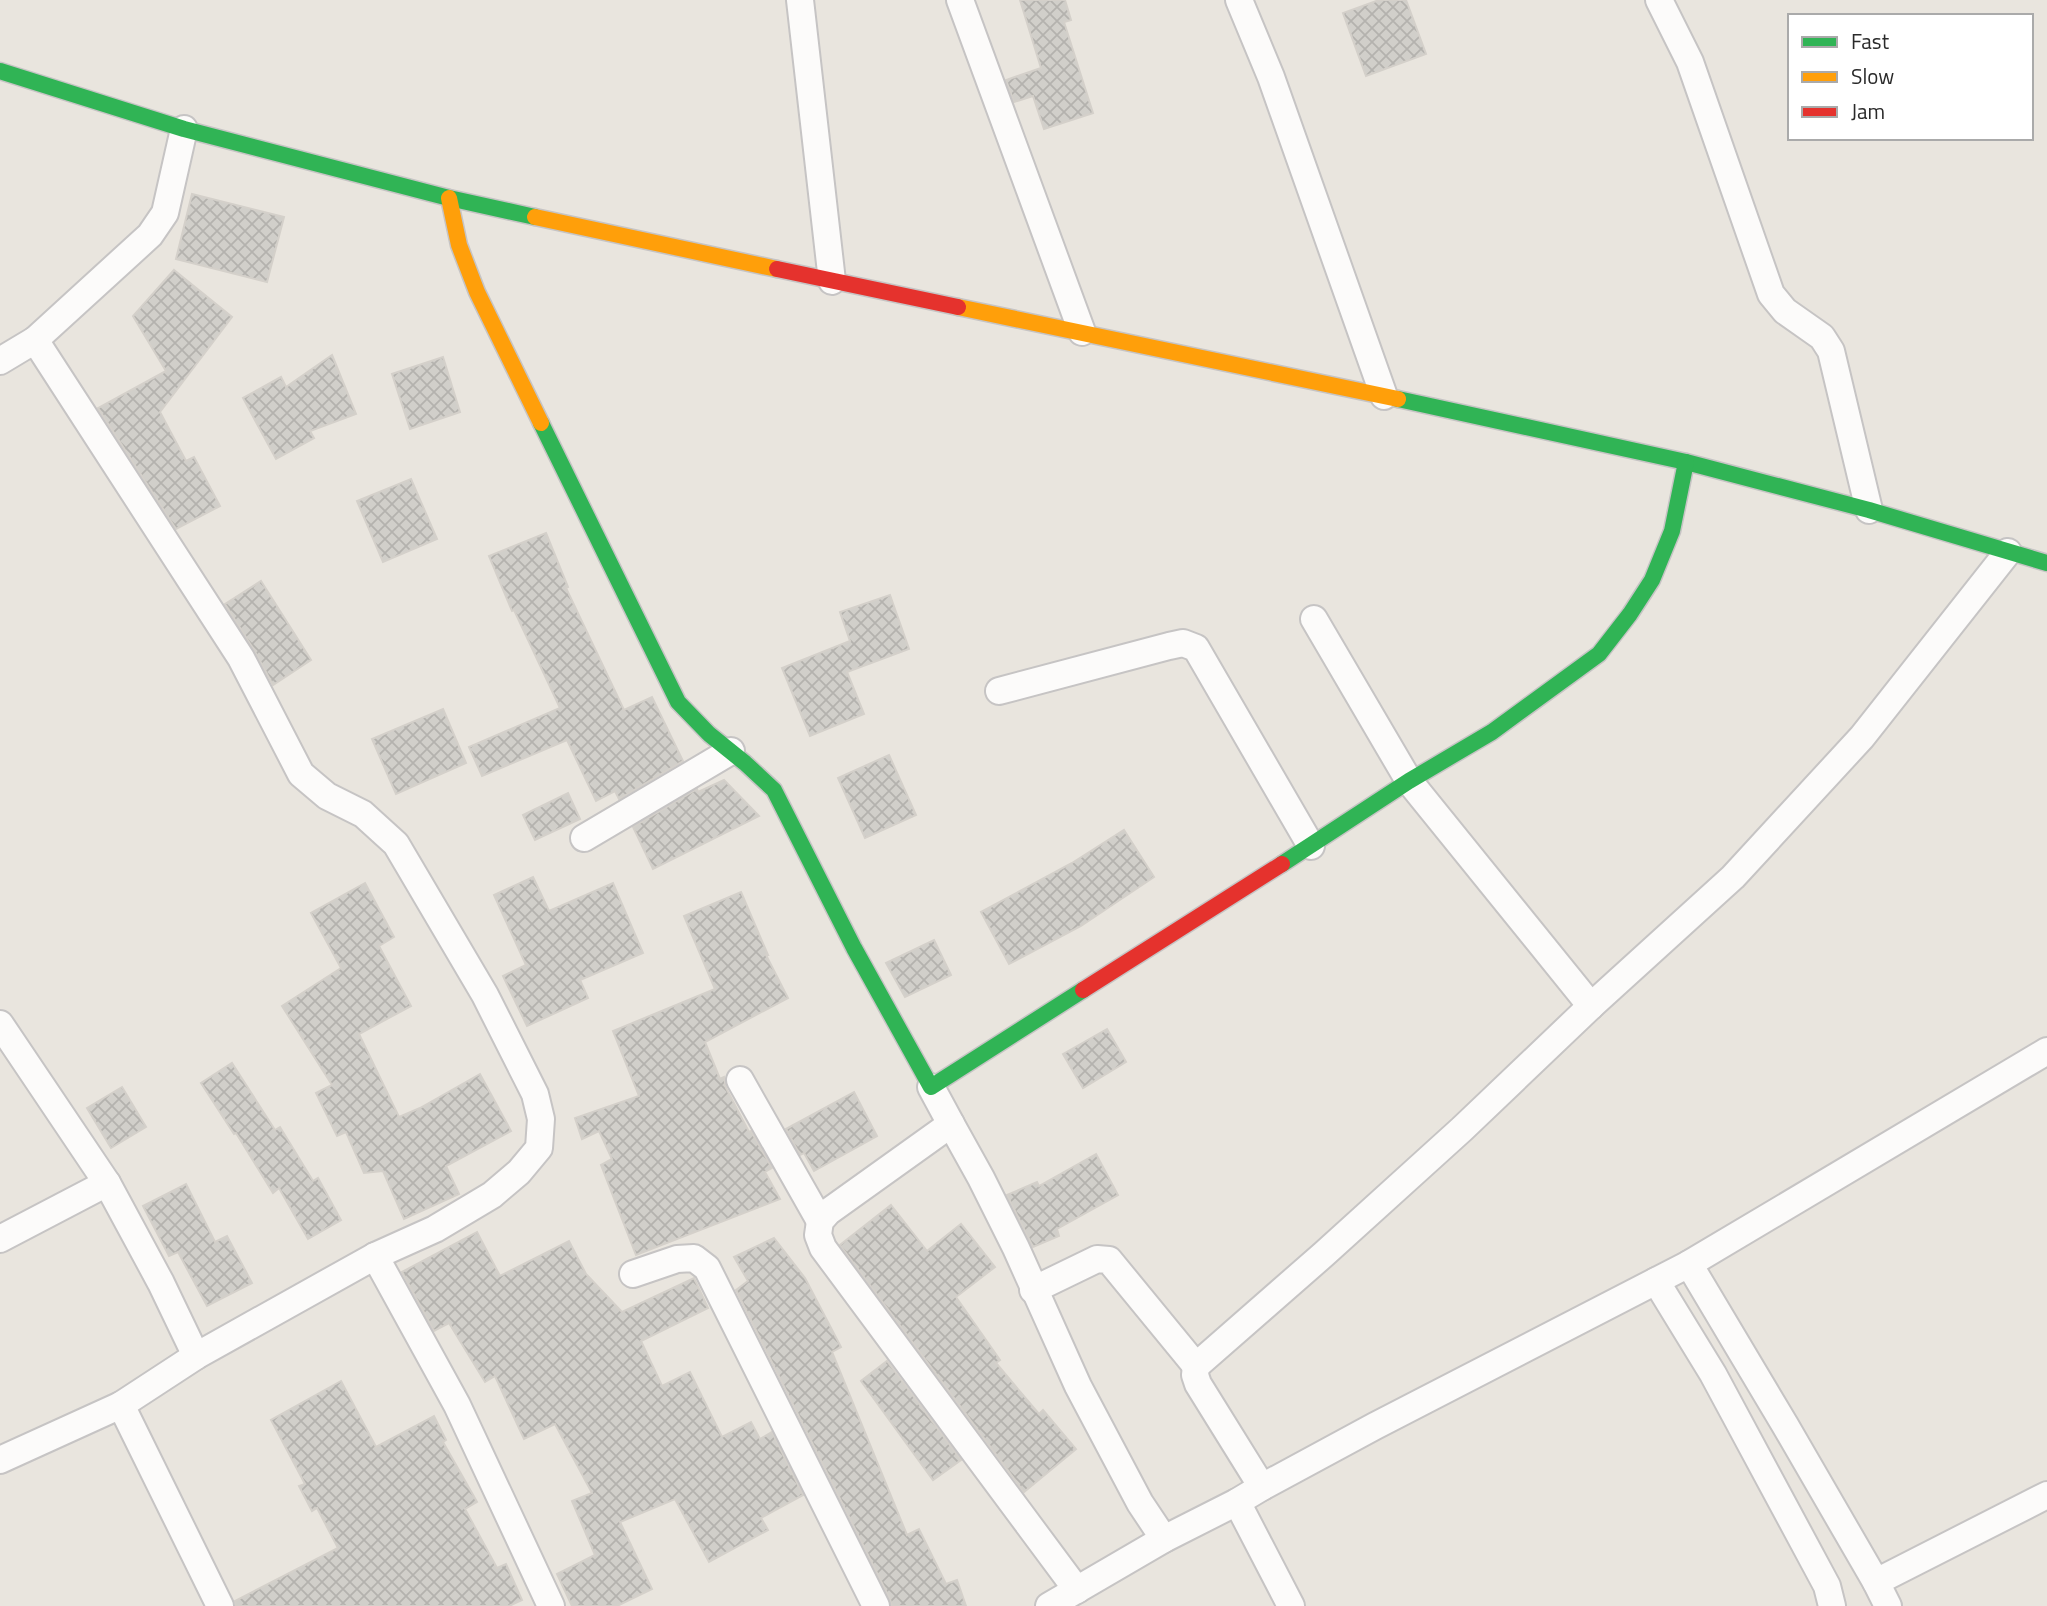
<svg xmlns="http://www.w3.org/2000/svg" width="2047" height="1606" font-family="'Titillium Web',sans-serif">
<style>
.building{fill:url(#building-cross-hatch);stroke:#d4d0ca;stroke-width:2}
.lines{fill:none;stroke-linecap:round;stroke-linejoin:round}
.street-casing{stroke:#c6c4c4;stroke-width:30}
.fast-casing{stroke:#c6c4c4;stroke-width:19}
.slow-casing{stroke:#c6c4c4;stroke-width:19}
.jam-casing{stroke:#c6c4c4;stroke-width:19}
.street{stroke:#fcfbfa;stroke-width:26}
.fast{stroke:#30b455;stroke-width:16}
.slow{stroke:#ff9f0a;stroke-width:16}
.jam{stroke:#e5322d;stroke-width:16}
</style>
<defs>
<pattern id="building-cross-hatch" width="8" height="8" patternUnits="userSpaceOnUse" patternTransform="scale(1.75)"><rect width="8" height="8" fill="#d1cfca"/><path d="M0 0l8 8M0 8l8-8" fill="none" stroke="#b4b2ae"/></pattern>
</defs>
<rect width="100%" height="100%" fill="#e9e5de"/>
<!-- building -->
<g class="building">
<path d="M 1020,0 L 1065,0 L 1071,20 L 1064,22 L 1093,113 L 1044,129 L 1033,96 L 1014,102 L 1006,80 L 1041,68 Z"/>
<path d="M 1379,0 L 1406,0 L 1426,54 L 1366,76 L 1343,13 Z"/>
<path d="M 192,194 L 284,217 L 267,282 L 176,259 Z"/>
<path d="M 174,270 L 232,317 L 160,412 L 186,461 L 194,457 L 220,506 L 176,529 L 98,408 L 166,371 L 133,316 Z"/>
<path d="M 332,355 L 356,414 L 310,431 L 314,438 L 276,459 L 243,398 L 281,377 L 286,387 Z"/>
<path d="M 443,357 L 460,412 L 410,429 L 392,374 Z"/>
<path d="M 411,479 L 437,539 L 383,562 L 357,501 Z"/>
<path d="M 546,533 L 568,587 L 566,588 L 624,710 L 652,697 L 683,761 L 619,799 L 615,791 L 596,801 L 567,740 L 482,776 L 469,747 L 560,708 L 514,610 L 512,611 L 489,556 Z"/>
<path d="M 261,581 L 311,660 L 273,685 L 254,650 L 225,604 Z"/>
<path d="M 890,595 L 909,649 L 847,672 L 864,714 L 810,736 L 782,668 L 850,641 L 840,612 Z"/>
<path d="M 443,709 L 466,763 L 396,794 L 372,739 Z"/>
<path d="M 889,755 L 916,815 L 865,838 L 838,778 Z"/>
<path d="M 724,780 L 759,816 L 653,869 L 633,827 L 697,789 L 698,792 Z"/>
<path d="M 568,793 L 580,819 L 535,840 L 523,815 Z"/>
<path d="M 1124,830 L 1154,877 L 1081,926 L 1009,964 L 981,912 L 1072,863 Z"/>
<path d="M 533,877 L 549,911 L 613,883 L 643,953 L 580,980 L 588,998 L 527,1026 L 503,976 L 526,965 L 494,895 Z"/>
<path d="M 365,883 L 394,937 L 379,946 L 411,1006 L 359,1034 L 399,1117 L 420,1108 L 480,1074 L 511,1131 L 446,1166 L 459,1194 L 404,1219 L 383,1171 L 364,1173 L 346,1132 L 337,1136 L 316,1093 L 332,1085 L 282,1006 L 341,968 L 311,913 Z"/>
<path d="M 741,892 L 768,955 L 766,955 L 788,998 L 705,1042 L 720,1079 L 724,1077 L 726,1088 L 749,1132 L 751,1131 L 772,1168 L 765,1172 L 780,1199 L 636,1255 L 601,1165 L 612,1159 L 599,1131 L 582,1139 L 575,1118 L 639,1096 L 613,1031 L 715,989 L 684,916 Z"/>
<path d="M 934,940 L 951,975 L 905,997 L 886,963 Z"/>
<path d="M 1107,1029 L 1126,1062 L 1083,1088 L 1063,1054 Z"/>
<path d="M 232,1063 L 275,1130 L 280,1127 L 313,1181 L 318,1178 L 341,1220 L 308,1239 L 279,1188 L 273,1193 L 236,1133 L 234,1134 L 201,1083 Z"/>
<path d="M 122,1087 L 146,1127 L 111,1148 L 87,1108 Z"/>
<path d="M 854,1092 L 877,1136 L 814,1171 L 804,1153 L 800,1155 L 786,1129 Z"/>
<path d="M 1096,1154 L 1118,1195 L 1057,1229 L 1059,1236 L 1033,1247 L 1007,1195 L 1037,1182 L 1039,1186 Z"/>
<path d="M 186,1184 L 215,1242 L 227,1236 L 252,1283 L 207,1306 L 178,1252 L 169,1256 L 143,1206 Z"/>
<path d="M 891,1205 L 927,1251 L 961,1224 L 995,1267 L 956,1297 L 1000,1360 L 996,1363 L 1039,1414 L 1043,1410 L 1076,1449 L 1024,1492 L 840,1245 Z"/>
<path d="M 477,1232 L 500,1276 L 569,1241 L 586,1274 L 622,1312 L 694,1278 L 708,1308 L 641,1341 L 662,1386 L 690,1372 L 722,1437 L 751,1422 L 760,1439 L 772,1432 L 803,1495 L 761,1518 L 768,1530 L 709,1562 L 675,1499 L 620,1522 L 652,1589 L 617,1606 L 572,1606 L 557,1574 L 595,1555 L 572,1501 L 592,1493 L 555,1424 L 524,1439 L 495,1376 L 485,1382 L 449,1323 L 434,1331 L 402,1272 Z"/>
<path d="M 774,1238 L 805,1278 L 841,1347 L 832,1352 L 907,1535 L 919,1529 L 946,1584 L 957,1580 L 966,1606 L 892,1606 L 890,1599 L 736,1290 L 748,1281 L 734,1257 Z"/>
<path d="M 887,1361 L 961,1460 L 933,1480 L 861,1381 Z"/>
<path d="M 341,1381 L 376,1447 L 434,1416 L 446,1440 L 443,1442 L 477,1502 L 465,1509 L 497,1568 L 506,1564 L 522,1600 L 509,1606 L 236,1606 L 235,1601 L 338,1548 L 317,1508 L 312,1511 L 299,1486 L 305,1484 L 271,1420 Z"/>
</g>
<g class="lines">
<defs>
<g id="street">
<path d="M 800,0 L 832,281"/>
<path d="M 960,0 L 1082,332"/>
<path d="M 1239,0 L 1271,77 L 1384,396"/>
<path d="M 1659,0 L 1690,62 L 1771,294 L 1785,311 L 1822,337 L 1831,351 L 1869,510"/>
<path d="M 0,361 L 35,340 L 150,235 L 165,213 L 184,129"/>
<path d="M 1314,619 L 1409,781 L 1591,1006"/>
<path d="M 999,691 L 1169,646 L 1183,643 L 1196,648 L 1311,846"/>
<path d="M 584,838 L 731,751"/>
<path d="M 0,1024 L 107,1183 L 161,1283 L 196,1356"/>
<path d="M 740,1080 L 820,1221"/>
<path d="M 931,1087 L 951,1124 L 828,1212 L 820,1221 L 818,1235 L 823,1248 L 1077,1590"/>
<path d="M 951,1124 L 981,1178 L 1016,1248 L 1078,1386 L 1140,1503 L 1164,1539"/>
<path d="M 0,1239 L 107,1183"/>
<path d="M 375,1256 L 457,1405 L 551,1606"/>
<path d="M 1689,1264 L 1785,1425 L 1876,1582 L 1888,1606"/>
<path d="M 633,1274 L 677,1259 L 694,1258 L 707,1268 L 876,1606"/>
<path d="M 1656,1281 L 1713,1374 L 1827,1586 L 1832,1606"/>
<path d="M 1033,1290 L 1097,1259 L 1109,1260 L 1196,1366"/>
<path d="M 121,1405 L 220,1606"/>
<path d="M 0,1460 L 121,1405 L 196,1356 L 375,1256 L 435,1229 L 492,1195 L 519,1172 L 539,1148 L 541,1119 L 535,1094 L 485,995 L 396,844 L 363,814 L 327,796 L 301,774 L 241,658 L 35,340"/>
<path d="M 1262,1487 L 1198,1384 L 1195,1375 L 1196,1366 L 1324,1254 L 1462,1129 L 1591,1006 L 1733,877 L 1862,737 L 2008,552"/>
<path d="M 1237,1502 L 1291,1606"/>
<path d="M 1876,1582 L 2047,1495"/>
<path d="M 1049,1606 L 1164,1539 L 1237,1502 L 1262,1487 L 1375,1426 L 1689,1264 L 2047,1051"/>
</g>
<g id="fast">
<path d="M 0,71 L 184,129 L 449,198 L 535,217"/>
<path d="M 1398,399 L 1686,462 L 1869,510 L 2047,563"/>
<path d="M 541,423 L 678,702 L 709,734 L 745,763 L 774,790 L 854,948 L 931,1087 L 1083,990"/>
<path d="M 1282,864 L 1409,781 L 1492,732 L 1599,654 L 1630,614 L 1652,580 L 1672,531 L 1686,462"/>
</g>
<g id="slow">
<path d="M 449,198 L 459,245 L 477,292 L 541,423"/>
<path d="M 535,217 L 777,269"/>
<path d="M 958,307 L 1398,399"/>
</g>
<g id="jam">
<path d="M 777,269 L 958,307"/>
<path d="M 1083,990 L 1282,864"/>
</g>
</defs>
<!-- street casing -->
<use href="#street" class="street-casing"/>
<!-- fast casing -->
<use href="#fast" class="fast-casing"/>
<!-- slow casing -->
<use href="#slow" class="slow-casing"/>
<!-- jam casing -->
<use href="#jam" class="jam-casing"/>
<!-- street -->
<use href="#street" class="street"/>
<!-- fast -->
<use href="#fast" class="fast"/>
<!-- slow -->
<use href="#slow" class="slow"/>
<!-- jam -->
<use href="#jam" class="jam"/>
</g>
<!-- legend -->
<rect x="1788" y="14" width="245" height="126" fill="#ffffff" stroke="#aaaaaa" stroke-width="2"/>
<rect x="1802" y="37" width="35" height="10" fill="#30b455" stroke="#aaaaaa" stroke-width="2"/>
<text x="1851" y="49" font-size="21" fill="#2a2a2a">Fast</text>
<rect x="1802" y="72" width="35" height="10" fill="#ff9f0a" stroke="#aaaaaa" stroke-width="2"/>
<text x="1851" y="84" font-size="21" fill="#2a2a2a">Slow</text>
<rect x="1802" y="107" width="35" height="10" fill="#e5322d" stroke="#aaaaaa" stroke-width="2"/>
<text x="1851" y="119" font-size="21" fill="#2a2a2a">Jam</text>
</svg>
